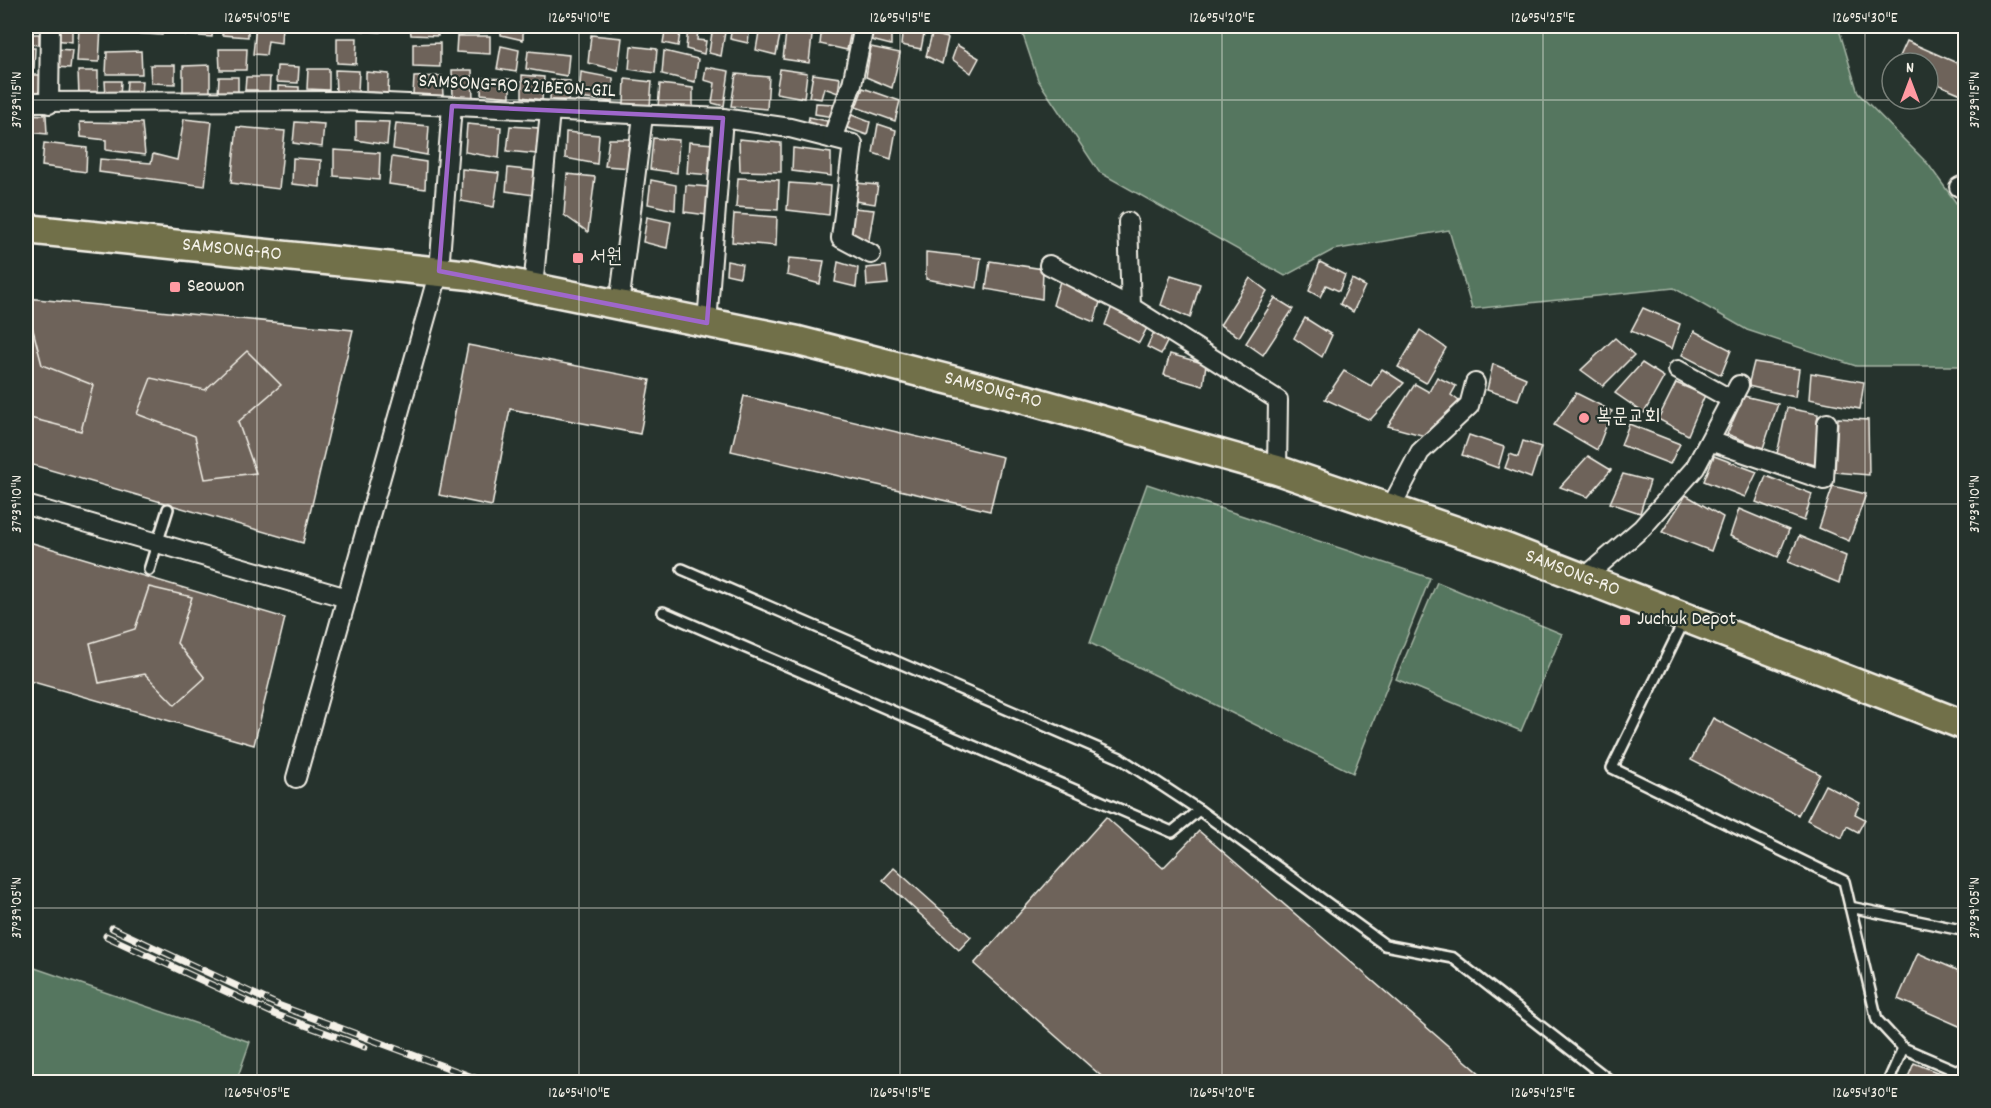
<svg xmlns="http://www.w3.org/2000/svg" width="1991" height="1108" font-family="Dekko,'Poor Story',sans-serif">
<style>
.green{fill:#55765f;stroke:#a4b4a4;stroke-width:1.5}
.building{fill:#6e635a;stroke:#f4f1e8;stroke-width:1.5}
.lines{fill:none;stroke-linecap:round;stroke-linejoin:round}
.lane-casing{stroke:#f4f1e8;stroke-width:14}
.street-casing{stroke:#f4f1e8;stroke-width:22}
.primary-casing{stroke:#f4f1e8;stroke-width:33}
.lane{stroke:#26332d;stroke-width:9}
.street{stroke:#26332d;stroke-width:18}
.primary{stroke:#71704a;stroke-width:28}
.rail-casing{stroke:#f4f1e8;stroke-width:7}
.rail{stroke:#26332d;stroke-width:4.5;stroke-dasharray:14;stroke-linecap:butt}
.marked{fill:none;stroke:#9f67cb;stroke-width:4.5;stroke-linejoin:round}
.ticks{fill:none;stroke:#f4f1e8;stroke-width:1.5;stroke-opacity:0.45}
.poi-dot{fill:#ff9aa2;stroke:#26332d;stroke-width:2}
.labels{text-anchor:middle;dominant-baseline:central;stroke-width:4.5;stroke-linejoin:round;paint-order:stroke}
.street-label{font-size:20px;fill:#f4f1e8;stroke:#26332d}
.poi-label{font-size:20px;fill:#f4f1e8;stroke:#26332d;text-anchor:start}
.neatline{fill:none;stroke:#f4f1e8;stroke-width:2}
.ticks-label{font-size:15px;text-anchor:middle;fill:#f4f1e8}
</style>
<rect width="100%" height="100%" fill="#26332d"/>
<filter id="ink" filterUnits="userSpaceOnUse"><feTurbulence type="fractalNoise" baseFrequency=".0167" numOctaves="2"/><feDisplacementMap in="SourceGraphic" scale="12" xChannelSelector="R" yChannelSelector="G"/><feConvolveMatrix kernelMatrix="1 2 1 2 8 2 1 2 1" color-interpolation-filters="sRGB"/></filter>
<g filter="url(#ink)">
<!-- green -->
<g class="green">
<path d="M 1020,26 L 1838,26 L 1858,93 L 1928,164 L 1965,215 L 1965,366 L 1856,366 L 1747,330 L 1674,288 L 1472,309 L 1449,230 L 1333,250 L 1285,276 L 1099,172 L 1038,80 Z"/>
<path d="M 1147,484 L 1430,578 L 1353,773 L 1090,643 Z"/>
<path d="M 1437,582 L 1562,634 L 1521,731 L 1396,679 Z"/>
<path d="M 26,965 L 250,1042 L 236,1082 L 26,1082 Z"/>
</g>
<!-- building -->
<g class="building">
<path d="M 56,26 L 72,26 L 72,42 L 55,40 Z"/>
<path d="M 129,26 L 162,26 L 162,35 L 129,33 Z"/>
<path d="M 186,26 L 213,26 L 212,37 L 186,35 Z"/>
<path d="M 222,26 L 248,26 L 248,37 L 222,35 Z"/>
<path d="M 256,26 L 282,26 L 281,43 L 268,41 L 266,55 L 253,54 Z"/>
<path d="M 355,26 L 380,26 L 380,32 L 355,30 Z"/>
<path d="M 410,26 L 438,26 L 438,36 L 411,35 Z"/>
<path d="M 501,26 L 523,26 L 523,40 L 501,35 Z"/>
<path d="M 594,26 L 611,26 L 611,31 L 593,28 Z"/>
<path d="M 616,26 L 635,26 L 635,29 Z"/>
<path d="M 643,26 L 681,26 L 678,46 L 663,43 L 665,31 Z"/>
<path d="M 713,26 L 726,26 L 721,56 L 709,53 Z"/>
<path d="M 732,26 L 750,26 L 748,43 L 730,39 Z"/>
<path d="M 758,26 L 779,26 L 779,29 Z"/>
<path d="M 789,26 L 812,26 L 812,29 Z"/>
<path d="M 822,26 L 852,26 L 847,50 L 820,44 Z"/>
<path d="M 873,26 L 891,29 L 891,45 L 871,40 Z"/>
<path d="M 903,26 L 925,29 L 921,49 L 901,45 Z"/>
<path d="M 934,26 L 954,26 L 952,33 Z"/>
<path d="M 688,27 L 698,29 L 697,40 L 706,41 L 704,54 L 686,49 Z"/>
<path d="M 79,28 L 101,28 L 99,62 L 77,61 Z"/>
<path d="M 759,32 L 780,35 L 776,55 L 756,50 Z"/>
<path d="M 786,32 L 812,36 L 809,63 L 783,59 Z"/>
<path d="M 26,34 L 39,34 L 39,45 L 26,44 Z"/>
<path d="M 932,34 L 948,38 L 942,64 L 926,56 Z"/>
<path d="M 591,35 L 622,38 L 618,70 L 588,63 Z"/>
<path d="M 457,36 L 490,36 L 490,54 L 456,52 Z"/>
<path d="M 337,38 L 357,38 L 356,64 L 337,63 Z"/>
<path d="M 1907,41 L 1966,67 L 1966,96 L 1928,80 L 1928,63 L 1897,63 Z"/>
<path d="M 440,43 L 440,67 L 413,66 L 413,44 Z"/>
<path d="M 957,45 L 979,58 L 971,73 L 952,59 Z"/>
<path d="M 501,46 L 519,50 L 516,72 L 497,69 Z"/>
<path d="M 631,46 L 657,49 L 655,73 L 629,69 Z"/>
<path d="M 871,47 L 900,53 L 892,88 L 866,77 Z"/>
<path d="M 26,48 L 35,48 L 34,68 L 26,68 Z"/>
<path d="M 55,49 L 72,50 L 70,68 L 54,67 Z"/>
<path d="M 219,49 L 247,49 L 246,70 L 220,70 Z"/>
<path d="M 141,51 L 142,74 L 106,74 L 107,52 Z"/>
<path d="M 528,51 L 569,55 L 567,76 L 526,69 Z"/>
<path d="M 664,51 L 698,59 L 695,82 L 662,74 Z"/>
<path d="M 150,65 L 175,65 L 175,84 L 151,83 Z"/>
<path d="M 210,65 L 210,96 L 183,96 L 183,66 Z"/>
<path d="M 277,66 L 299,67 L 298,83 L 276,82 Z"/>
<path d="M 706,67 L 729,71 L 724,106 L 712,103 L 715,83 L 704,80 Z"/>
<path d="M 308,69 L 329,69 L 329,90 L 307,89 Z"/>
<path d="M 780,69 L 807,73 L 804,98 L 776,93 Z"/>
<path d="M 335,70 L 359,71 L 358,92 L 336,92 Z"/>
<path d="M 452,70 L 472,70 L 473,99 L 453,97 Z"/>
<path d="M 78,71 L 98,71 L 98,97 L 79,96 Z"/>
<path d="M 366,72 L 389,74 L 388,93 L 366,92 Z"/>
<path d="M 581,72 L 613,78 L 613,102 L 579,98 Z"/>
<path d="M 736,74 L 769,77 L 767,109 L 731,106 Z"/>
<path d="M 813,74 L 840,78 L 838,93 L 824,88 L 821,99 L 809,97 Z"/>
<rect x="28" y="75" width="13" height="23"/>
<path d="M 522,75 L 544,77 L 542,100 L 522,97 Z"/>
<path d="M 442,76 L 443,96 L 413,94 L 414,77 Z"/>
<path d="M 219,77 L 238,77 L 238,95 L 218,95 Z"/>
<path d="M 246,77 L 270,77 L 269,97 L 257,97 L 257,90 L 245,90 Z"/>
<path d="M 482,78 L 510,79 L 510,97 L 481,94 Z"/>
<path d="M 625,79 L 652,82 L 650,106 L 624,104 Z"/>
<path d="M 551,80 L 570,81 L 568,100 L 550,100 Z"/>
<path d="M 105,81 L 121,81 L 120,97 L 106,97 Z"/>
<path d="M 127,81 L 142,81 L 141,96 L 126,96 Z"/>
<path d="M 660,84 L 693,88 L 693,110 L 658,107 Z"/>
<path d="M 278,86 L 299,87 L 299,97 L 278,97 Z"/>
<path d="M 863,88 L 900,101 L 895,121 L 856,107 Z"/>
<path d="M 816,103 L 834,104 L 833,117 L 815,114 Z"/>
<path d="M 26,114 L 46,115 L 47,134 L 26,132 Z"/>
<path d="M 849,114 L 870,122 L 867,135 L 845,127 Z"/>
<path d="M 809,117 L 827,121 L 825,132 L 807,127 Z"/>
<path d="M 184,119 L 212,122 L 205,186 L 99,172 L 100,159 L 151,163 L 153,154 L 177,160 Z"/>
<path d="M 356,121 L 389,122 L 387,145 L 356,140 Z"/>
<path d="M 80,122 L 142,123 L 145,155 L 106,150 L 106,140 L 81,137 Z"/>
<path d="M 295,122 L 324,124 L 322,147 L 293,143 Z"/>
<path d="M 396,123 L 429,126 L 427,155 L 393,149 Z"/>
<path d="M 467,124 L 501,127 L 499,158 L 465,152 Z"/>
<path d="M 878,124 L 896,130 L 891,159 L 873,153 Z"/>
<path d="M 510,126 L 539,128 L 537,154 L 507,151 Z"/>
<path d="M 237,127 L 285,131 L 279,189 L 231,183 Z"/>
<path d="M 566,132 L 599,135 L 597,164 L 565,158 Z"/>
<path d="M 653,138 L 679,140 L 677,173 L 650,169 Z"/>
<path d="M 609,139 L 633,139 L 631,168 L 605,166 Z"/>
<path d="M 739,139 L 781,143 L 781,172 L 740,171 Z"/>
<path d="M 689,142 L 714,144 L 712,175 L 687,173 Z"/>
<path d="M 44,143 L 87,148 L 86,172 L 42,166 Z"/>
<path d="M 793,148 L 831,153 L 831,176 L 792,171 Z"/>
<path d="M 334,150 L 380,153 L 379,180 L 334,176 Z"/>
<path d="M 392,157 L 426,162 L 425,189 L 389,184 Z"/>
<path d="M 293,158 L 321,160 L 320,187 L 292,184 Z"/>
<path d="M 508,168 L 535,171 L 533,195 L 506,191 Z"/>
<path d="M 462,169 L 499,173 L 494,207 L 461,201 Z"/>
<path d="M 567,174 L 595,177 L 588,232 L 564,215 Z"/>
<path d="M 738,178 L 779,180 L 778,210 L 736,207 Z"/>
<path d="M 651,180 L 676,185 L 675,210 L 648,204 Z"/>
<path d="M 789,183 L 831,186 L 829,215 L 787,210 Z"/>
<path d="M 856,183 L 878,185 L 875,204 L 855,201 Z"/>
<path d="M 686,185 L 709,187 L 707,215 L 684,212 Z"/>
<path d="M 853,208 L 874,210 L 868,245 L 850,235 Z"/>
<path d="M 734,214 L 777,217 L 776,246 L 732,242 Z"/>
<path d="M 647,217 L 671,222 L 667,248 L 643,242 Z"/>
<path d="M 926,252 L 981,258 L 977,288 L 926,279 Z"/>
<path d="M 789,258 L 824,261 L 820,284 L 787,275 Z"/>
<path d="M 727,261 L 742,264 L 740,277 L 726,274 Z"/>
<path d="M 990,261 L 1043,269 L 1042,299 L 986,289 Z"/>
<path d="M 838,262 L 858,268 L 856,287 L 835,282 Z"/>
<path d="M 1320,262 L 1345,275 L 1339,291 L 1326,285 L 1320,297 L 1309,291 Z"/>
<path d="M 886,266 L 888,284 L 867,286 L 866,268 Z"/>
<path d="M 1171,275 L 1200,284 L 1190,318 L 1161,305 Z"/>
<path d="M 1250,278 L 1267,291 L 1239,337 L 1220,325 Z"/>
<path d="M 1352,279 L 1365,286 L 1353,312 L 1340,304 Z"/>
<path d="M 1060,281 L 1101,299 L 1094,322 L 1053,305 Z"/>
<path d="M 26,298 L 353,330 L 303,543 L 26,463 Z"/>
<path d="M 1275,298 L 1293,309 L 1263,355 L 1246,343 Z"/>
<path d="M 26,303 L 42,365 L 93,385 L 81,431 L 26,417 Z"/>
<path d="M 1112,306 L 1148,326 L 1139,343 L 1105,325 Z"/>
<path d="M 1643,308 L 1680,324 L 1672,349 L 1631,331 Z"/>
<path d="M 1305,318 L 1332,335 L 1322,357 L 1294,338 Z"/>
<path d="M 1155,330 L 1169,338 L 1161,354 L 1147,347 Z"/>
<path d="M 1420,330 L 1446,348 L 1426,383 L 1398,367 Z"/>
<path d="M 1694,331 L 1731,350 L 1721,375 L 1682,355 Z"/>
<path d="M 1615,338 L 1634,355 L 1603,386 L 1581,370 Z"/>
<path d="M 468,345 L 650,380 L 640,434 L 510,409 L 492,506 L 439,495 Z"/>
<path d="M 247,351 L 281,385 L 238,422 L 256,473 L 205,479 L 195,436 L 137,414 L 151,378 L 205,390 Z"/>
<path d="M 1170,354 L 1206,364 L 1203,386 L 1164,375 Z"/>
<path d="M 1754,362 L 1799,369 L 1795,397 L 1748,386 Z"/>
<path d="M 1642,363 L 1664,377 L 1644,413 L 1615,393 Z"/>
<path d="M 1493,364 L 1526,378 L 1518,400 L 1487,390 Z"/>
<path d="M 1382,369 L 1404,383 L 1370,420 L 1325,399 L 1344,371 L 1371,386 Z"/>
<path d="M 1811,373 L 1864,382 L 1860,409 L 1809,399 Z"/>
<path d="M 1437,377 L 1456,386 L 1451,395 L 1459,401 L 1425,436 L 1388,426 L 1415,384 L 1429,392 Z"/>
<path d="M 1676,383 L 1705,395 L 1688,435 L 1658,419 Z"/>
<path d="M 1576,393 L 1612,411 L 1597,450 L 1554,425 Z"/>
<path d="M 744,396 L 1003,457 L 990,511 L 731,451 Z"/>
<path d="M 1744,396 L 1778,404 L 1763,448 L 1727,434 Z"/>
<path d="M 1787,408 L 1818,414 L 1815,465 L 1777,454 Z"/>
<path d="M 1838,418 L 1868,420 L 1869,475 L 1835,472 Z"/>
<path d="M 1629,424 L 1680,444 L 1670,464 L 1621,445 Z"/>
<path d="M 1469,435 L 1504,447 L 1498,468 L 1462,455 Z"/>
<path d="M 1523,441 L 1541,447 L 1531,478 L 1505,468 L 1510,454 L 1518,457 Z"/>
<path d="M 1588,456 L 1611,470 L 1588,497 L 1560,487 Z"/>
<path d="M 1714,456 L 1757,472 L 1745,497 L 1704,481 Z"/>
<path d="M 1623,474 L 1650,481 L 1640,513 L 1610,503 Z"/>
<path d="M 1766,476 L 1812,494 L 1804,521 L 1756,502 Z"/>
<path d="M 1833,486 L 1866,494 L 1849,541 L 1819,528 Z"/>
<path d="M 1686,495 L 1723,517 L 1711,551 L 1662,532 Z"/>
<path d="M 1739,509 L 1789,530 L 1778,557 L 1730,536 Z"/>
<path d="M 1799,536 L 1846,556 L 1839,583 L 1788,562 Z"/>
<path d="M 26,541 L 285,618 L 254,745 L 26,680 Z"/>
<path d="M 149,587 L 192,597 L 177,643 L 205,678 L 175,705 L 145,674 L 99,683 L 90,643 L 135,629 Z"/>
<path d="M 1713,718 L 1820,774 L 1798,815 L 1691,760 Z"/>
<path d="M 1825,785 L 1860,803 L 1855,814 L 1865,819 L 1858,832 L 1847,826 L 1842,838 L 1807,820 Z"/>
<path d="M 1106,817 L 1163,868 L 1199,831 L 1490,1082 L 1108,1082 L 974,964 Z"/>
<path d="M 894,868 L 971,937 L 959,950 L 883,880 Z"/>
<path d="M 1966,883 L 1966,908 L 1961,907 Z"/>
<path d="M 1918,953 L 1966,974 L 1966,1029 L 1898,999 Z"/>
<path d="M 1914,1063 L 1962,1082 L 1906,1082 Z"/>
</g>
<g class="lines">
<defs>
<g id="lane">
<path d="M 682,569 L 1120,758 L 1199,810"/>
<path d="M 149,570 L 168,509"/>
<path d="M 663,612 L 1172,832 L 1199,810 L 1385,945 L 1453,958 L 1612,1082"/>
<path d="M 1684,621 L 1612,768 L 1844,881 L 1877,1020 L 1903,1048 L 1966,1075"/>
<path d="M 1850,907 L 1966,931"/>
<path d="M 1888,1082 L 1903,1048"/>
</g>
<g id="street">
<path d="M 26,102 L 340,101 L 723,118 L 790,128 L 853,144 L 841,238 L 871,254"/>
<path d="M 49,104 L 50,26"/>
<path d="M 832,139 L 852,84 L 864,26"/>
<path d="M 1959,187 L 1966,184"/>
<path d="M 1128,222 L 1131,307"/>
<path d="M 1049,265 L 1131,307 L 1278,400 L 1277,470"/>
<path d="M 533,288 L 550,111"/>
<path d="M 619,305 L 643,116"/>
<path d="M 707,323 L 723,118"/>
<path d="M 1678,370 L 1732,400"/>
<path d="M 1710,441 L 1824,480 L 1827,423"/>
<path d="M 26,505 L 347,598"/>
<path d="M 1390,509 L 1420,452 L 1469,406 L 1475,383"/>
<path d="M 1585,577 L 1642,528 L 1695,468 L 1739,385"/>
<path d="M 296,778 L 439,271 L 452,106"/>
</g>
<g id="primary">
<path id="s1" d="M 26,229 L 470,275 L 798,341 L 1025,399 L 1277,470 L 1503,547 L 1966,726"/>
</g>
</defs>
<!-- lane casing -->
<use href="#lane" class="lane-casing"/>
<!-- street casing -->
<use href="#street" class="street-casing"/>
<!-- primary casing -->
<use href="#primary" class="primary-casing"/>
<!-- lane -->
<use href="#lane" class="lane"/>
<!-- street -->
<use href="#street" class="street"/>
<!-- primary -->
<use href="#primary" class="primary"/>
<defs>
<g id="rail">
<path d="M 112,928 L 278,1005 L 486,1082"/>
<path d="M 106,936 L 277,1015 L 365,1047"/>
</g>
</defs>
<!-- rail casing -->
<use href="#rail" class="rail-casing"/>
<!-- rail -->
<use href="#rail" class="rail"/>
</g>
</g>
<!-- marked area -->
<path class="marked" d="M 452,106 L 723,118 L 707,323 L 439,271 Z"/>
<!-- ticks -->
<path class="ticks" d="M 257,26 L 257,1082M 579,26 L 579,1082M 900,26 L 900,1082M 1222,26 L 1222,1082M 1543,26 L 1543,1082M 1865,26 L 1865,1082M 26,100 L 1966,100M 26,504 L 1966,504M 26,908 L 1966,908"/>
<!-- markers -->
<g class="poi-dot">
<rect x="572" y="252" width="12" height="12" rx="3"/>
<rect x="169" y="281" width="12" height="12" rx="3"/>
<circle cx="1584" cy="418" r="6"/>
<rect x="1619" y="614" width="12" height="12" rx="3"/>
</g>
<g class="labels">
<!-- street labels -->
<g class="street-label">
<text transform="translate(517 87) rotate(3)">SAMSONG-RO 221BEON-GIL</text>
<text stroke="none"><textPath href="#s1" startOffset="207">SAMSONG-RO</textPath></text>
<text stroke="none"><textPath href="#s1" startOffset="982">SAMSONG-RO</textPath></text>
<text stroke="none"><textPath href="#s1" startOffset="1590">SAMSONG-RO</textPath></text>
</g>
<!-- poi labels -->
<g class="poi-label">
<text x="590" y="258">서원</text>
<text x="187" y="287">Seowon</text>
<text x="1596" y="418">복문교회</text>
<text x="1637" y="620">Juchuk Depot</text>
</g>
</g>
<!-- margin -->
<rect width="1991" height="1108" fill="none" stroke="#26332d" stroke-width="66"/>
<!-- north arrow -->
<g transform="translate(1910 81)"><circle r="28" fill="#26332d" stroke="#787f78" stroke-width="1.5"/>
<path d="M0-4.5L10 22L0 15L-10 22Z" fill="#ff9aa2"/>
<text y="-9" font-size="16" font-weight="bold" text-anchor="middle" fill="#f4f1e8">N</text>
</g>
<rect x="33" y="33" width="1925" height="1042" class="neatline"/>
<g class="ticks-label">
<text x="257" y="22">126°54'05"E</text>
<text x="579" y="22">126°54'10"E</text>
<text x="900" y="22">126°54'15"E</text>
<text x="1222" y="22">126°54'20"E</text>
<text x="1543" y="22">126°54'25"E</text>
<text x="1865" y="22">126°54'30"E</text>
<text transform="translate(16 100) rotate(-90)" y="5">37°39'15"N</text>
<text transform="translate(1974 100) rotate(-90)" y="5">37°39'15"N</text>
<text transform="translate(16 504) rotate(-90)" y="5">37°39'10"N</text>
<text transform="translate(1974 504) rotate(-90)" y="5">37°39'10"N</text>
<text transform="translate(16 908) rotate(-90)" y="5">37°39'05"N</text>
<text transform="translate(1974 908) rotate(-90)" y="5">37°39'05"N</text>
<text x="257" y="1097">126°54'05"E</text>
<text x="579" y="1097">126°54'10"E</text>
<text x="900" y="1097">126°54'15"E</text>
<text x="1222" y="1097">126°54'20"E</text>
<text x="1543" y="1097">126°54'25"E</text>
<text x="1865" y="1097">126°54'30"E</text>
</g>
</svg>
